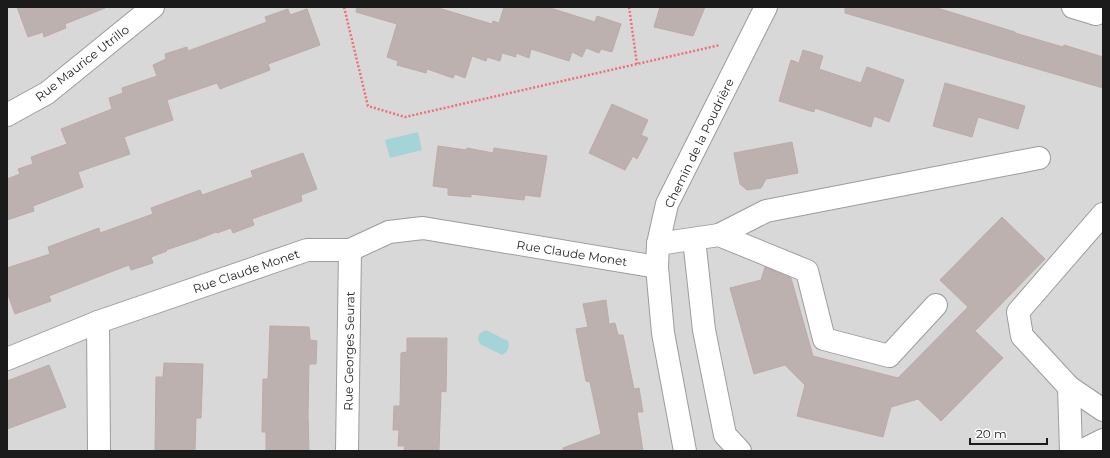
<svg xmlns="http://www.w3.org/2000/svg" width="1110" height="458" font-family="Montserrat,sans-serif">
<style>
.residential{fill:#d9d8d8}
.water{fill:#a4d4d7}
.building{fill:#bcb1ae;stroke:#bcaba5}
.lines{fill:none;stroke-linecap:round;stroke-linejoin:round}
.minor-casing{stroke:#9c9c9c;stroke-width:24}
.path{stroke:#ef6f78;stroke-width:2.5;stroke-dasharray:2 2;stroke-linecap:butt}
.minor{stroke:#fff;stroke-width:22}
.labels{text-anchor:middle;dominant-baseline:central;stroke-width:3.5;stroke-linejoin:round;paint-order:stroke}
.street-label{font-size:12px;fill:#1b1b1b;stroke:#fff}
</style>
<rect width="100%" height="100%" fill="#ece6e1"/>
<!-- residential -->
<rect class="residential" x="7" y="7" width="1096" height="444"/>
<!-- water -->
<g class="water">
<path d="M 418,132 L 422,150 L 390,158 L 385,140 Z"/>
<path d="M 486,330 L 508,341 C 510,348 508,351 502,355 L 480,344 L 478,339 L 480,333 Z"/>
</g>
<!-- building -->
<g class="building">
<path d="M 17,7 L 104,7 L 105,8 L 65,24 L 66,28 L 44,37 L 43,32 L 28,37 Z"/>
<path d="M 357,7 L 435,7 L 492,24 L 493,21 L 499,23 L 504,7 L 547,7 L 595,22 L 597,16 L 621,24 L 612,52 L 601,49 L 599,53 L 586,48 L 582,57 L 572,52 L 569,61 L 531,49 L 529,58 L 516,53 L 516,57 L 502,53 L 500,61 L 487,57 L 486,61 L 472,56 L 465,78 L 455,74 L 453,78 L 427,69 L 426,73 L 397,65 L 398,61 L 387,57 L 397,24 L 356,12 Z"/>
<path d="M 660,7 L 705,7 L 693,36 L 654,27 Z"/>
<path d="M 845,7 L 934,7 L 1015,32 L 1015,33 L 1063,47 L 1064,45 L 1103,57 L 1103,88 L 845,13 Z"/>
<path d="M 288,9 L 290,15 L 307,9 L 320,45 L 268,64 L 270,70 L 220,89 L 217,83 L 167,100 L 173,120 L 124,137 L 130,154 L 78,172 L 83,187 L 33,206 L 34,211 L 7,220 L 7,179 L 20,174 L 18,169 L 33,164 L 31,157 L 67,144 L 61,129 L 112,109 L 109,98 L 123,93 L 122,88 L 157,76 L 153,65 L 166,59 L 165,54 L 187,47 L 188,51 L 267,22 L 265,17 Z"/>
<path d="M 803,50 L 823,56 L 819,69 L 861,83 L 867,67 L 904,80 L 889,122 L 874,116 L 871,127 L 815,108 L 814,112 L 779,101 L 791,60 L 799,63 Z"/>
<path d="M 945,83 L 1025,106 L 1018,129 L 978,117 L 972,137 L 933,126 Z"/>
<path d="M 612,104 L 648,120 L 641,135 L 648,138 L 637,159 L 633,156 L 625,170 L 589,153 Z"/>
<path d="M 792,142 L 798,173 L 766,179 L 761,188 L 747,190 L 740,184 L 734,153 Z"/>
<path d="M 438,146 L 466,150 L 467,148 L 493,153 L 494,148 L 547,156 L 540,197 L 525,195 L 524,200 L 471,194 L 471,197 L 448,195 L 448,188 L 433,186 Z"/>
<path d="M 303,153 L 317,189 L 301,195 L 302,201 L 252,219 L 254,225 L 233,233 L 231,228 L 217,233 L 216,232 L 196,240 L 166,250 L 167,251 L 151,257 L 153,263 L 131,270 L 129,265 L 95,278 L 49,296 L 51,301 L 15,314 L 7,292 L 7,268 L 50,254 L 48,247 L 99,228 L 100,233 L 153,214 L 151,208 L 200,190 L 202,195 L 253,177 L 251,171 Z"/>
<path d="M 1002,217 L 1045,259 L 975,331 L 1003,358 L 941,421 L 918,399 L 891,407 L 883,437 L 797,416 L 805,385 L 785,365 L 754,374 L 730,288 L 761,280 L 765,267 L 791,278 L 813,356 L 898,378 L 968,307 L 940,280 Z"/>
<path d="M 606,300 L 609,324 L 615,323 L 618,335 L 623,335 L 634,389 L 639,388 L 643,412 L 637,412 L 643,451 L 563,451 L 563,448 L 601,434 L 590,382 L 586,381 L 576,329 L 588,327 L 583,304 Z"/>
<path d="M 270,326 L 309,327 L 310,340 L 317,341 L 316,364 L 309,364 L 308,414 L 309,451 L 266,451 L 266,432 L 262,432 L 263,379 L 268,379 Z"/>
<path d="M 407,338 L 447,338 L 446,392 L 441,391 L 439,451 L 404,451 L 405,446 L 398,446 L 399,430 L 393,430 L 394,406 L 400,406 L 401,353 L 407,352 Z"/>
<path d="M 164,363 L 203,364 L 201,418 L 196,418 L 195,451 L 155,451 L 156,377 L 163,377 Z"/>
<path d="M 49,365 L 66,407 L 7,429 L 7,381 Z"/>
</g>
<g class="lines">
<defs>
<g id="minor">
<path d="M 1073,7 L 1096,14"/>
<path d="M 7,115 L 47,93 L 153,7"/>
<path d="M 719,235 L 766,211 L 1039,158"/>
<path d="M 694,239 L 704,330 L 725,435 L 740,451"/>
<path d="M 658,244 L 719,235 L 807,271 L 824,339 L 889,356 L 936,305"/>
<path d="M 98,322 L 99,451"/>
<path d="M 7,359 L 98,322 L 307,250 L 350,250 L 389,232 L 423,228 L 657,267"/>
<path d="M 1069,387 L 1022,336 L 1018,312 L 1103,214"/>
<path d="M 347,451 L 350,250"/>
<path d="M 685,451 L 663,333 L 657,267 L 658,244 L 667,204 L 766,7"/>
<path d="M 1071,451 L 1069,387 L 1103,410"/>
<path d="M 1081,451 L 1103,440"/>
</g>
</defs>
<!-- minor casing -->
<use href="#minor" class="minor-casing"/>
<!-- path -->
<g class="path">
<path d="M 344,7 L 368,106 L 405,117 L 720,45"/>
<path d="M 629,7 L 637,64"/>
</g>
<!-- minor -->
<use href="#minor" class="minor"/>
</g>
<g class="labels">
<!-- street labels -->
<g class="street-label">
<text transform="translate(82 63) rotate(-38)">Rue Maurice Utrillo</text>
<text transform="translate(699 143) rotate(-64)">Chemin de la Poudrière</text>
<text transform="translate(572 253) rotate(9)">Rue Claude Monet</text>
<text transform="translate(246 271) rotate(-19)">Rue Claude Monet</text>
<text transform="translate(349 351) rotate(-89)">Rue Georges Seurat</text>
</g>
</g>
<!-- border -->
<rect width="1110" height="458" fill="none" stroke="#1b1b1b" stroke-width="16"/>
<!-- scale -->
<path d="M970 438v6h77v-6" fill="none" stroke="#1b1b1b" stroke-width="2"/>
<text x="976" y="438" font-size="12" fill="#1b1b1b" stroke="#ffffff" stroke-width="3" paint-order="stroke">20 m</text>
</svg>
